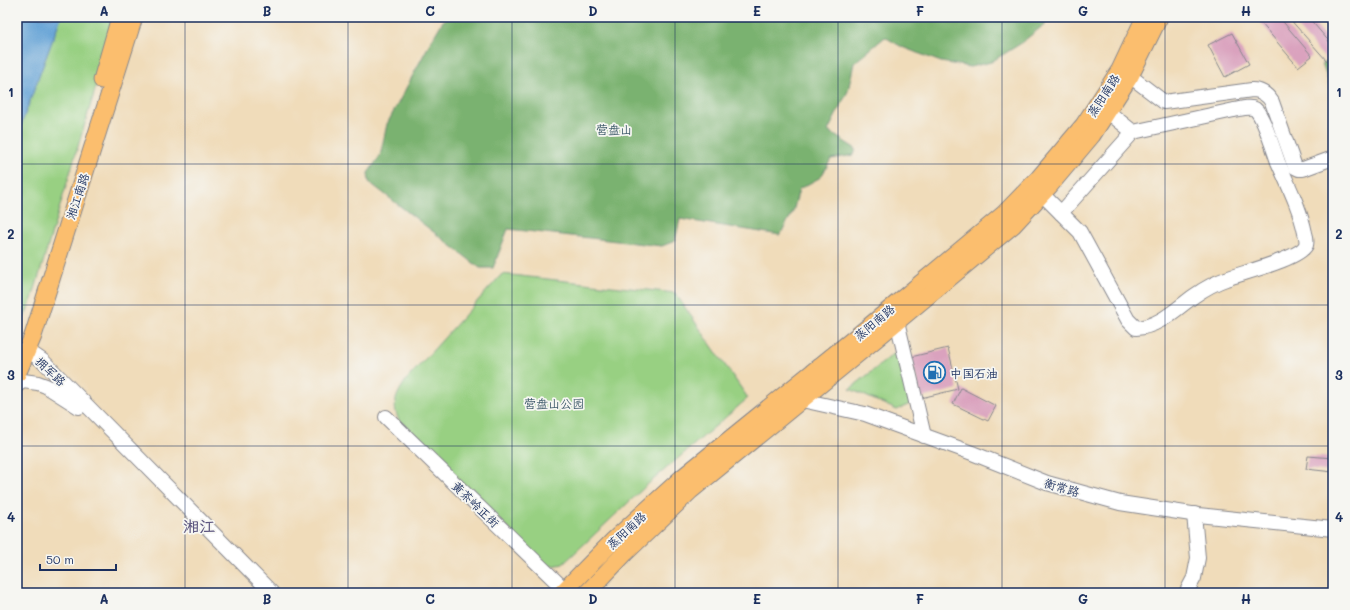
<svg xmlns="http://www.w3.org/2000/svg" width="1350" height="610" font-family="Mali,'LXGW WenKai TC',sans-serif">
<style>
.green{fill:#98d082;stroke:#5a8070}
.forest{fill:#7ab270;stroke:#4a7067}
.water{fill:#64a2d6;stroke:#40689a}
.building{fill:#daa2be}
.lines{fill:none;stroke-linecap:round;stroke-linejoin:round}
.minor-casing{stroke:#86868c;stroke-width:16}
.major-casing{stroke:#86868c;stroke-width:19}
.minor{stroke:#fff;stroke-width:14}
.major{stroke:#fbbe6e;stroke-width:17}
.grid{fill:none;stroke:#1b2f5e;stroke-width:1;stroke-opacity:0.55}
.labels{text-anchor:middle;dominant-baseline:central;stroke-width:3.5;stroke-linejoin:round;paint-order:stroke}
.street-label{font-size:12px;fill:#1b2f5e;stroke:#f6f6f2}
.park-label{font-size:12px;fill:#3a5767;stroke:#f6f6f2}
.poi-label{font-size:12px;fill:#1b2f5e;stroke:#f6f6f2;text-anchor:start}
.district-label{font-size:16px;font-weight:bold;fill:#5e5780;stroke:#f6f6f2}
.neatline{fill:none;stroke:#1b2f5e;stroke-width:1.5}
.grid-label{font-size:13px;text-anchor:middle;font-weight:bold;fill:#1b2f5e}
</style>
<rect width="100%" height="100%" fill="#f6f6f2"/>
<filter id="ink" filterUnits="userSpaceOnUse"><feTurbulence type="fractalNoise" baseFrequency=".025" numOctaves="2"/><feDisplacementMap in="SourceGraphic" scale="8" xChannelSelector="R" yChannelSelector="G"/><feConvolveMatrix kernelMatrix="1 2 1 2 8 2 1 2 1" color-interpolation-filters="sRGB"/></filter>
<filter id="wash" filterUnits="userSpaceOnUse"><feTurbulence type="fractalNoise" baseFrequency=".012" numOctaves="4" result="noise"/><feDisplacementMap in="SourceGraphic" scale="16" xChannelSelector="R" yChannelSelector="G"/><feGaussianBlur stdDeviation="0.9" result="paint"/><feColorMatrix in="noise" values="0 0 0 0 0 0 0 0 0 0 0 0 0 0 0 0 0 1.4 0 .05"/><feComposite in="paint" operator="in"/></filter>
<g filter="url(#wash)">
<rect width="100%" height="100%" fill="#f0dcba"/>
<!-- green -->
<g class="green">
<path d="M 61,17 L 117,17 L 32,299 L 17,335 L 17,136 Z"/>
<path d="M 502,274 L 675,293 L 748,398 L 647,485 L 563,564 L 548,567 L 401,424 C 390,405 396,395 407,379 Z"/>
<path d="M 896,352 L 910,404 L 897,410 L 850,389 Z"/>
</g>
<!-- forest -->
<g class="forest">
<path d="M 448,17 L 1047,17 L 1045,24 L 1020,44 L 991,62 L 970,67 L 941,62 L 902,47 L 885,37 L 854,63 L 848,91 L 828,131 L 856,149 L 854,155 L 831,159 L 821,177 L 799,189 L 793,212 L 780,235 L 680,219 L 675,241 L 662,246 L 508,229 L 493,268 L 480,268 L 369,182 L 368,173 L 380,156 L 387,124 L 430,43 L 443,21 Z"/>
<path d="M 1333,57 L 1333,94 L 1322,64 Z"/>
</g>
<!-- water -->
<path class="water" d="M 17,17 L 61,17 L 17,136 Z"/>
<g id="blocks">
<!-- building -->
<g class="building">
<path d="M 1256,17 L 1279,17 L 1312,56 L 1298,67 Z"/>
<path d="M 1288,17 L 1308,17 L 1333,46 L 1333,56 L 1327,61 Z"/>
<path d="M 1322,17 L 1333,17 L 1333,29 Z"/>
<path d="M 1232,33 L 1249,64 L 1225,77 L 1208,45 Z"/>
<path d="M 948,348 L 958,389 L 921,398 L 911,357 Z"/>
<path d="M 961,388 L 996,406 L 988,421 L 953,404 Z"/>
<path d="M 1308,456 L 1333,458 L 1333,472 L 1306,469 Z"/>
</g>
</g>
</g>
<g filter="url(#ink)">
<use href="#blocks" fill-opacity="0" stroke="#86868c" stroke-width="1"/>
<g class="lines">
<defs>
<g id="minor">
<path d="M 1130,76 L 1164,102 L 1252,90 C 1261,90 1267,94 1272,102 L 1295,167 L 1299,169 L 1303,169 L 1333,158"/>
<path d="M 1042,194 L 1080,232 L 1128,320 L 1136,328 C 1159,327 1177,308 1194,296 C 1204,289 1214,283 1226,279 C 1241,273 1300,259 1306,245 C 1307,241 1306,236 1305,233 C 1300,208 1288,185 1278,162 C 1274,151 1263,115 1255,109 C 1250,106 1240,109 1234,110 L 1133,132 L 1107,111"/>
<path d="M 1061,213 L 1133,132"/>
<path d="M 897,321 L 924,436"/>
<path d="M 17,351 L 27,350 L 43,361 L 272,593"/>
<path d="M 17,385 L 23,381 L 38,383 L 46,386 L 79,407"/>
<path d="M 802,400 L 865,414 L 972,453 L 1047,483 L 1120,503 L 1198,515 L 1333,529"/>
<path d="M 386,417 L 565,590"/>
<path d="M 1186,593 L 1194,578 L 1198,558 L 1194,514"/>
</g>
<g id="major">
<path d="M 102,80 L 120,17"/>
<path d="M 17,374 L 33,336 L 134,17"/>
<path d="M 562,593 L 614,540 L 682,478 L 871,325 L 1004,214 L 1039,178 L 1084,125 L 1120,70 L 1145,17"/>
<path d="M 587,593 L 625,553 L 690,491 L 877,338 L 1013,225 L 1050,185 L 1092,135 L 1130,76 L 1159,17"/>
</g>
</defs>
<!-- minor casing -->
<use href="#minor" class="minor-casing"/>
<!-- major casing -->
<use href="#major" class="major-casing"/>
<!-- minor -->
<use href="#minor" class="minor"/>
<!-- major -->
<use href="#major" class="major"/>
</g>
</g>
<!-- grid -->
<path class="grid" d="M 185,17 L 185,593M 348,17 L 348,593M 512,17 L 512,593M 675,17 L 675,593M 838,17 L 838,593M 1002,17 L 1002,593M 1165,17 L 1165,593M 17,164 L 1333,164M 17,305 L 1333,305M 17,446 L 1333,446"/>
<!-- icons -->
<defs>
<symbol id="fuel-ring" viewBox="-11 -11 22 22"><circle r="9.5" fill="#f6f6f2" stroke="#1f6fb2" stroke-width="1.5"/><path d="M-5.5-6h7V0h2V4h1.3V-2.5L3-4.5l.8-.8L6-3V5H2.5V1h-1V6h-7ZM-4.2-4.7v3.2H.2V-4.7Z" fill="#1f6fb2"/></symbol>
</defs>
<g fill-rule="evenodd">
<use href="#fuel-ring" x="922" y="360" width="25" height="25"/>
</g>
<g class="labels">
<!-- street labels -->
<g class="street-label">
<text transform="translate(1103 95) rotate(-57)">蒸阳南路</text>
<text transform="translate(77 196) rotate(-72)">湘江南路</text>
<text transform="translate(874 322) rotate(-40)">蒸阳南路</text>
<text transform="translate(51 371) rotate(43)">拥军路</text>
<text transform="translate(1062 487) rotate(16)">衡常路</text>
<text transform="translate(476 504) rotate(44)">黄茶岭正街</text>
<text transform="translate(626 530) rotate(-43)">蒸阳南路</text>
</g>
<!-- park labels -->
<g class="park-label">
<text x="614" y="129">营盘山</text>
<text x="554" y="403">营盘山公园</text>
</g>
<!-- poi labels -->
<g class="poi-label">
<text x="950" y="373">中国石油</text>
</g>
<!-- district labels -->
<g class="district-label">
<text x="199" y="525">湘江</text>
</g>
</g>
<!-- margin -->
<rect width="1350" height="610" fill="none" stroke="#f6f6f2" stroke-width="44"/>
<!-- scale -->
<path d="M40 564v6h76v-6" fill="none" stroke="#1b2f5e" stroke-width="2"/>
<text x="46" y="564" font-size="12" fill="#1b2f5e" stroke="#f6f6f2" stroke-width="3" paint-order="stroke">50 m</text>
<rect x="22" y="22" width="1306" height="566" class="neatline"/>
<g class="grid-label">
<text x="104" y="16">A</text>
<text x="267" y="16">B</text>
<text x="430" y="16">C</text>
<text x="593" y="16">D</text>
<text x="757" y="16">E</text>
<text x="920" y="16">F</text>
<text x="1083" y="16">G</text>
<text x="1246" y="16">H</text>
<text x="11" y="97">1</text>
<text x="1339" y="97">1</text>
<text x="11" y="239">2</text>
<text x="1339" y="239">2</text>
<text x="11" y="380">3</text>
<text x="1339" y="380">3</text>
<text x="11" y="522">4</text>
<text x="1339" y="522">4</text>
<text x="104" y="604">A</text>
<text x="267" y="604">B</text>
<text x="430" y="604">C</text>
<text x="593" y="604">D</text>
<text x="757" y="604">E</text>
<text x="920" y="604">F</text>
<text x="1083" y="604">G</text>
<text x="1246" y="604">H</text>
</g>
</svg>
